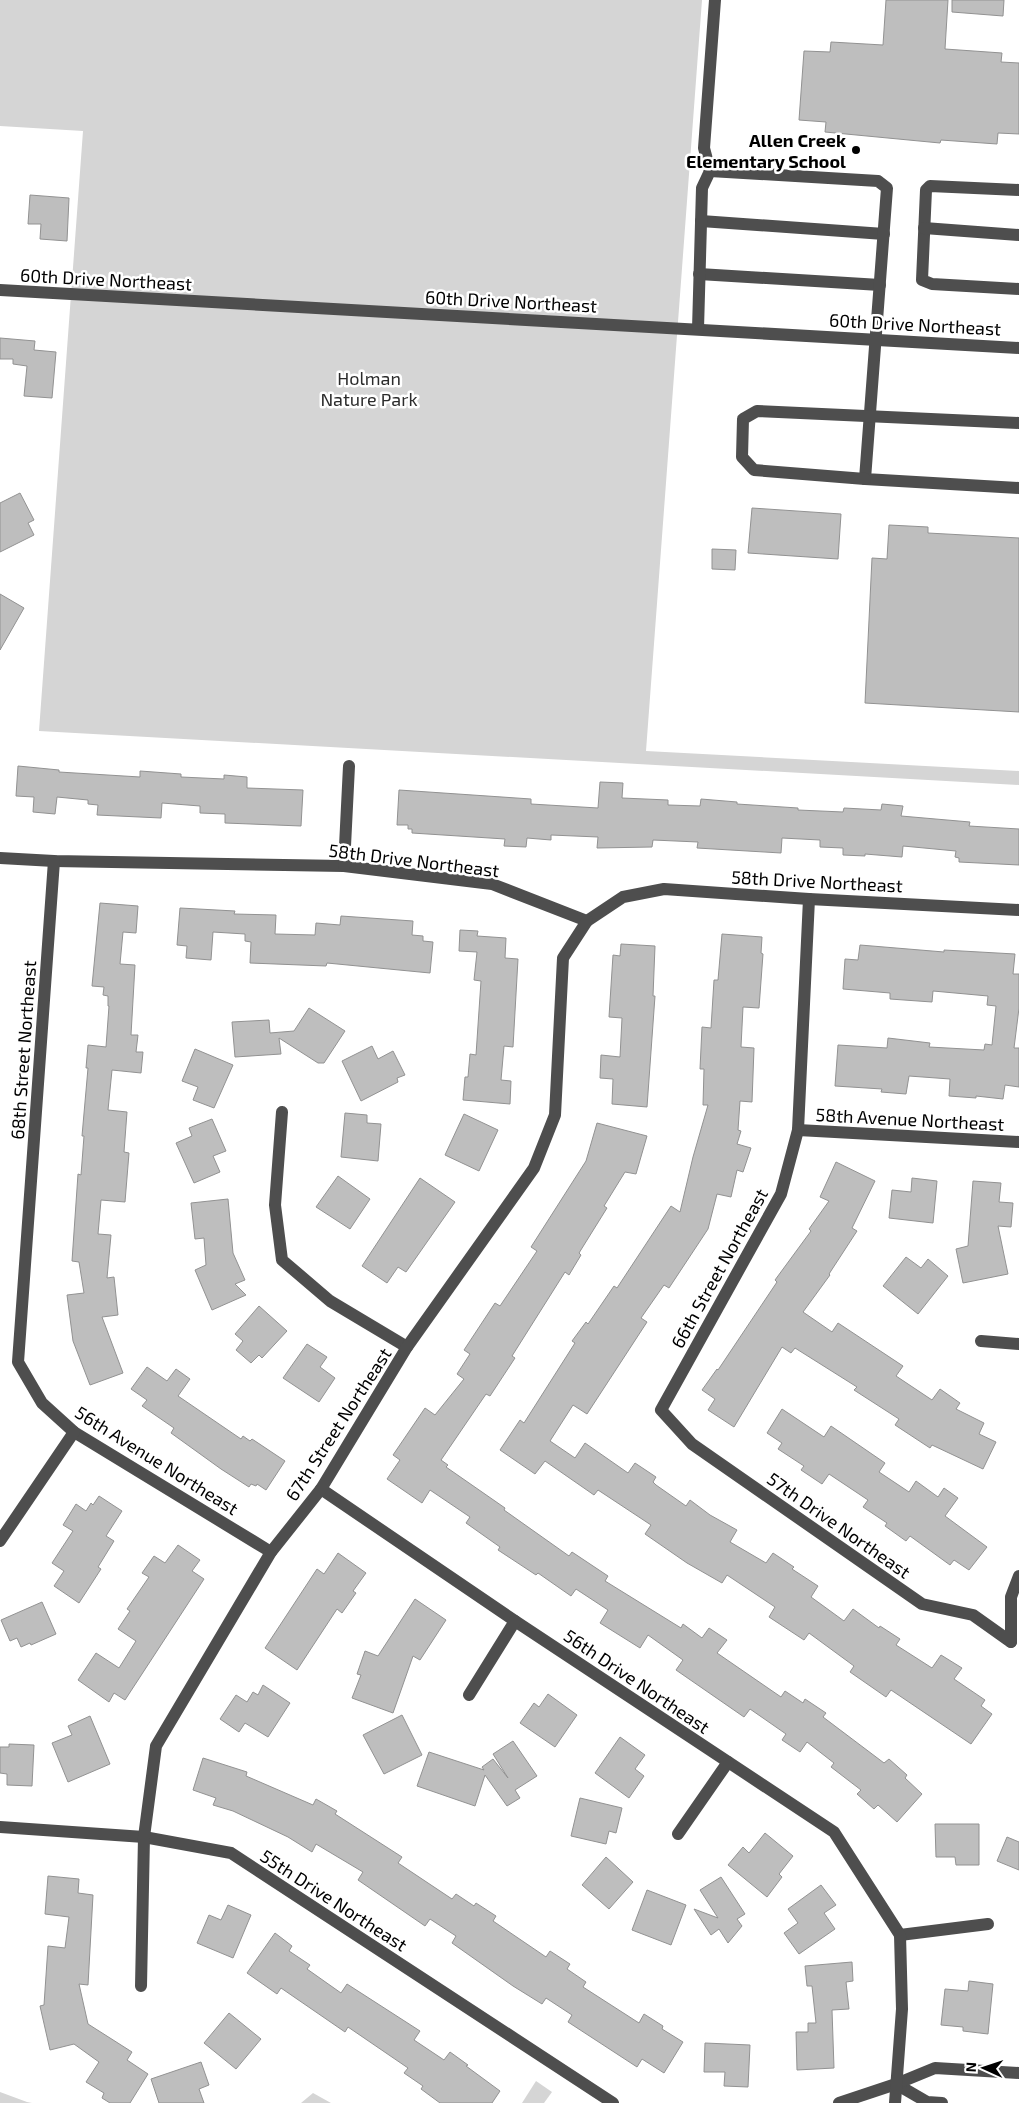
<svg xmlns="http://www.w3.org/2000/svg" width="1019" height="2103" font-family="'Exo 2',sans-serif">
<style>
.green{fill:#d5d5d5}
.building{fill:#bebebe;stroke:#929292}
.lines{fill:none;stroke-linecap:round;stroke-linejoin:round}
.minor{stroke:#4e4e4e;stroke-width:12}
.poi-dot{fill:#000;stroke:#fff;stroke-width:2}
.labels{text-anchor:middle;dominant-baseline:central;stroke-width:5;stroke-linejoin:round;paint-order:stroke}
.poi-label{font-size:18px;font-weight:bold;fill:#000;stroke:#fff;text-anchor:end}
.street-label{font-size:18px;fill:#000;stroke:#fff}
.park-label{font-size:18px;fill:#2c2c2c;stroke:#fff}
</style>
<rect width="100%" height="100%" fill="#fff"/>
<!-- green -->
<g class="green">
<path d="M 0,0 L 702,0 L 646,751 L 1019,771 L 1019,785 L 39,731 L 83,131 L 0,126 Z"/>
<path d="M 536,2081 L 552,2092 L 544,2103 L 522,2103 Z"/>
<path d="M 0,2092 L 27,2102 L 32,2103 L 0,2103 Z"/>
<path d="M 313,2093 L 331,2103 L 301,2103 Z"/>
</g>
<!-- building -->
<g class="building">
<path d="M 886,0 L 948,0 L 945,49 L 1002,53 L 1001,62 L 1019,63 L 1019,134 L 998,133 L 997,144 L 941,140 L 940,143 L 825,132 L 826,122 L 799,120 L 804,51 L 830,52 L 831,42 L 883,45 Z"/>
<path d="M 952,0 L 1004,0 L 1003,16 L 952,12 Z"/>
<path d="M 30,195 L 69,198 L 67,241 L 40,239 L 41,224 L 28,224 Z"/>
<path d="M 0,338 L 35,341 L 34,350 L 56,352 L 52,398 L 24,396 L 27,366 L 13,364 L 13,359 L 0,359 Z"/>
<path d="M 20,493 L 34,520 L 28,523 L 34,535 L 0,552 L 0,503 Z"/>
<path d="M 752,508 L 841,514 L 838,559 L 748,553 Z"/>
<path d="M 889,525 L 928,527 L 928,533 L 1019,538 L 1019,712 L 865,703 L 872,558 L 887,559 Z"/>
<path d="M 712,549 L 736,550 L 735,570 L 712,569 Z"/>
<path d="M 0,594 L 24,608 L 0,650 Z"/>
<path d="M 18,766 L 59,770 L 59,772 L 140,777 L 140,771 L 181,774 L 181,777 L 224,779 L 224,775 L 247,777 L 247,788 L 303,790 L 301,826 L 225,823 L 225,814 L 200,813 L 200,806 L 162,803 L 161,818 L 97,815 L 98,805 L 88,804 L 88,800 L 57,797 L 55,814 L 33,812 L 34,797 L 16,796 Z"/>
<path d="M 600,782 L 623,783 L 622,798 L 668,800 L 668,805 L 700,806 L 701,799 L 737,802 L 737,804 L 798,808 L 798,810 L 843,812 L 844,808 L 881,810 L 882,804 L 903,806 L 901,816 L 970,822 L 969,826 L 1019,829 L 1019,865 L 959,862 L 959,858 L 955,857 L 956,851 L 903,846 L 902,857 L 865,854 L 865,856 L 843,855 L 843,848 L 820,847 L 820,840 L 782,838 L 781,853 L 697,848 L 698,842 L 653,840 L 652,847 L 597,848 L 598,837 L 551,835 L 551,840 L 527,838 L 526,847 L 504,846 L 505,839 L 412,833 L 412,829 L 408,829 L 408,825 L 397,825 L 399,790 L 531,799 L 531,804 L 598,808 Z"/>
<path d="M 100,903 L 138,906 L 136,933 L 123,932 L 120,964 L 135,965 L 131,1035 L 138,1035 L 136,1052 L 143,1052 L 141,1073 L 112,1070 L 108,1110 L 127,1112 L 124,1152 L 129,1153 L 125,1202 L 101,1200 L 98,1234 L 111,1235 L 107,1278 L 114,1277 L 118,1315 L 102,1317 L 123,1373 L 90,1385 L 73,1341 L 67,1295 L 84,1293 L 79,1262 L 72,1261 L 78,1174 L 81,1175 L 84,1136 L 82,1136 L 88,1068 L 86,1068 L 88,1045 L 106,1047 L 109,1006 L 108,1006 L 108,996 L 103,995 L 104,987 L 92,986 Z"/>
<path d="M 180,908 L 235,911 L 234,914 L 276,915 L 275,934 L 315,935 L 316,923 L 340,925 L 341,916 L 413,921 L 412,935 L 423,936 L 423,941 L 433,942 L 430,973 L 327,963 L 326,966 L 250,963 L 251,942 L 245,941 L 245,934 L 213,932 L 211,960 L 186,958 L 187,946 L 177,945 Z"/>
<path d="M 460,930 L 478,931 L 477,936 L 506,938 L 505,958 L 518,959 L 513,1047 L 504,1046 L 501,1080 L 511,1081 L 510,1104 L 463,1100 L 465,1077 L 468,1077 L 470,1054 L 476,1055 L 481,981 L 474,980 L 477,952 L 459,951 Z"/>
<path d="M 722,934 L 762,937 L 761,953 L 763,954 L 759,1008 L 743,1007 L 741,1047 L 754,1048 L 752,1102 L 740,1101 L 738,1130 L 741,1131 L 737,1144 L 751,1148 L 743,1172 L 737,1170 L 731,1197 L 717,1194 L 708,1229 L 669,1288 L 664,1285 L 641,1318 L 647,1322 L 587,1414 L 573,1405 L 550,1441 L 575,1458 L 585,1443 L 628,1473 L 635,1463 L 656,1477 L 653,1482 L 656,1485 L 686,1506 L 690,1500 L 710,1515 L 737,1530 L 730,1542 L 766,1563 L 773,1553 L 794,1567 L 792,1569 L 818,1586 L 811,1597 L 844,1621 L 853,1609 L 879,1628 L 880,1626 L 900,1639 L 896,1645 L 932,1668 L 941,1655 L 962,1668 L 954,1679 L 985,1700 L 981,1706 L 992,1714 L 971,1744 L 891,1690 L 886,1697 L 850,1672 L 854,1666 L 809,1633 L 804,1640 L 769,1617 L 775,1607 L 727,1575 L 722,1583 L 687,1563 L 645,1534 L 651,1525 L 598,1490 L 594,1495 L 545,1461 L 535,1474 L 500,1450 L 520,1420 L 524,1423 L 575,1343 L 572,1341 L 586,1322 L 588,1324 L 614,1286 L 617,1288 L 671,1206 L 680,1212 L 693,1157 L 708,1105 L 703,1105 L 704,1069 L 700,1069 L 702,1027 L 711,1028 L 714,980 L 718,980 Z"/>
<path d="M 621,944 L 655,946 L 653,996 L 655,996 L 647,1107 L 612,1104 L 613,1079 L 600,1078 L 601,1055 L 620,1057 L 622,1018 L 609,1017 L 613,955 L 620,956 Z"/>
<path d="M 860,945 L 944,952 L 944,950 L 1015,954 L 1013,974 L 1019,974 L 1019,1008 L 1014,1048 L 1019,1048 L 1019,1087 L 1005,1085 L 1003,1099 L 976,1096 L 976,1098 L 949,1096 L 950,1079 L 909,1076 L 906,1094 L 881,1092 L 882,1089 L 835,1086 L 838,1045 L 887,1048 L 888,1038 L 930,1043 L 929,1047 L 984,1050 L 985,1044 L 992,1045 L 996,1006 L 987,1005 L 988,996 L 933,991 L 932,1002 L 890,999 L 890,993 L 843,989 L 845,959 L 858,960 Z"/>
<path d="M 309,1008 L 345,1031 L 324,1063 L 318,1063 L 279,1038 L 281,1054 L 235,1057 L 232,1022 L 269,1020 L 270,1033 L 294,1031 Z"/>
<path d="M 372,1046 L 378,1059 L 393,1051 L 405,1075 L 397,1078 L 398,1082 L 361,1101 L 342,1061 Z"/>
<path d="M 195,1049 L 233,1065 L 214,1108 L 193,1100 L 198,1087 L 182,1081 Z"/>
<path d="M 345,1113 L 367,1115 L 367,1123 L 381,1124 L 378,1161 L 341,1157 Z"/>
<path d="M 464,1114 L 498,1130 L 479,1171 L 445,1155 Z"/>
<path d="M 212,1119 L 226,1151 L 213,1156 L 220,1172 L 194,1183 L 176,1143 L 192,1136 L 189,1128 Z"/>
<path d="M 597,1123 L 647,1136 L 636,1174 L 625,1172 L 604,1206 L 607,1208 L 579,1253 L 581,1255 L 569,1275 L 565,1272 L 512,1356 L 515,1358 L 490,1396 L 486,1394 L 441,1460 L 448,1465 L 446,1467 L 505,1508 L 504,1510 L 569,1556 L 572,1552 L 608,1576 L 605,1581 L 681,1628 L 683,1624 L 702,1638 L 709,1628 L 727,1640 L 717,1653 L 781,1697 L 785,1691 L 803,1703 L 805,1699 L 826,1713 L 823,1717 L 884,1763 L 889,1759 L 907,1775 L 905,1778 L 922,1794 L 897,1822 L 878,1805 L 874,1809 L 857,1794 L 861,1790 L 831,1767 L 834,1763 L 807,1742 L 800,1752 L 782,1740 L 786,1734 L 750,1709 L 744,1717 L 676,1670 L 683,1660 L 648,1635 L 640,1648 L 600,1623 L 608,1610 L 576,1589 L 571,1596 L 538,1573 L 536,1575 L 498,1550 L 500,1547 L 466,1523 L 470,1517 L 430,1490 L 422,1503 L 387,1479 L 400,1460 L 393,1455 L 425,1408 L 435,1415 L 464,1379 L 457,1374 L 470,1354 L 464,1350 L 495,1303 L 500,1306 L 537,1251 L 531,1247 L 586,1161 Z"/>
<path d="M 836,1162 L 875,1181 L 852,1228 L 857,1231 L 829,1274 L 830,1275 L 803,1312 L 832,1332 L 838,1323 L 903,1366 L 896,1376 L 932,1400 L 940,1389 L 960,1403 L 956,1409 L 984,1423 L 979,1434 L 996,1442 L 983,1469 L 932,1445 L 930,1448 L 895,1425 L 899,1419 L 854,1390 L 857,1387 L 795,1348 L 791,1353 L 782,1347 L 734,1427 L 708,1410 L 715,1399 L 702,1390 L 717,1369 L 718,1370 L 777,1282 L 775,1280 L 811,1231 L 809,1229 L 829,1201 L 820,1197 Z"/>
<path d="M 338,1176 L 370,1199 L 350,1229 L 316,1207 Z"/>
<path d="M 420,1178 L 455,1202 L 406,1272 L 398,1267 L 387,1283 L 362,1266 Z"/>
<path d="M 912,1178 L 937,1181 L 933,1223 L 889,1218 L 892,1190 L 911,1192 Z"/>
<path d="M 973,1181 L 1001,1183 L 999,1202 L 1013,1203 L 1011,1227 L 998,1226 L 1008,1274 L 963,1283 L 956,1249 L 968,1246 Z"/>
<path d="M 228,1199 L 233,1253 L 245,1280 L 235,1284 L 246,1295 L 212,1310 L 195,1270 L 206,1265 L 204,1238 L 195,1239 L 191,1203 Z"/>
<path d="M 906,1257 L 921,1268 L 928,1259 L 948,1276 L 918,1314 L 883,1286 Z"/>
<path d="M 259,1306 L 287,1331 L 262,1358 L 259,1355 L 251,1363 L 236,1350 L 243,1341 L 235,1334 Z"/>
<path d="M 307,1344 L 327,1357 L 320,1367 L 335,1378 L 319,1402 L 283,1378 Z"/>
<path d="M 147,1367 L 167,1381 L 176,1369 L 190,1379 L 178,1396 L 241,1439 L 243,1436 L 250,1441 L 252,1439 L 285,1461 L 266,1490 L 257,1484 L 256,1486 L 251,1484 L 249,1487 L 221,1469 L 171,1433 L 174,1428 L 142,1406 L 147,1400 L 131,1389 Z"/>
<path d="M 782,1409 L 824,1437 L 831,1426 L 885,1463 L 879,1472 L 909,1492 L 916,1481 L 938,1497 L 944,1488 L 958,1498 L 945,1516 L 987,1547 L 969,1570 L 954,1560 L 950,1565 L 910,1536 L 906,1541 L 885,1526 L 887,1523 L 863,1507 L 868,1500 L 829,1474 L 822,1484 L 801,1470 L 804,1466 L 778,1449 L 782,1443 L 767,1433 Z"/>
<path d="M 99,1496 L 122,1511 L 106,1536 L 114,1541 L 98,1567 L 101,1569 L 79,1603 L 54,1586 L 64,1571 L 52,1563 L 73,1531 L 63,1525 L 76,1504 L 86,1511 L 91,1503 L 93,1505 Z"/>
<path d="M 178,1545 L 200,1560 L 192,1571 L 204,1579 L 125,1700 L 114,1693 L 109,1702 L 78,1680 L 96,1653 L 119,1668 L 136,1641 L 118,1629 L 130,1611 L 127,1609 L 149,1577 L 142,1573 L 154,1556 L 165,1563 Z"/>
<path d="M 338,1553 L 366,1573 L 353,1591 L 356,1593 L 342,1613 L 337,1609 L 297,1670 L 265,1648 L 317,1569 L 324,1574 Z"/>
<path d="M 415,1599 L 446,1620 L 420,1660 L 413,1656 L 393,1713 L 352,1698 L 361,1675 L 357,1674 L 365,1651 L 378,1656 Z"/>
<path d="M 42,1602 L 56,1634 L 31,1645 L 30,1643 L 21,1647 L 17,1638 L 10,1641 L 1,1620 Z"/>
<path d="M 263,1685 L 290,1703 L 268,1737 L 245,1723 L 239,1732 L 220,1719 L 236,1695 L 247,1702 L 253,1692 L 258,1695 Z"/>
<path d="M 548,1694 L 577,1715 L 555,1747 L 520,1723 L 534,1703 L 539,1707 Z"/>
<path d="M 402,1715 L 422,1755 L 384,1774 L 363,1735 Z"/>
<path d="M 90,1716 L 110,1764 L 68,1782 L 52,1743 L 72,1735 L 68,1726 Z"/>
<path d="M 620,1737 L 645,1755 L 635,1769 L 644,1776 L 629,1798 L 595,1773 Z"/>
<path d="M 513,1741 L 537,1776 L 515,1790 L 520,1798 L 507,1806 L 485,1775 L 475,1806 L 417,1786 L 429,1752 L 484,1770 L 482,1767 L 493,1759 L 508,1778 L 493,1754 Z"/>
<path d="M 9,1744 L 34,1745 L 32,1786 L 7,1785 L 7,1774 L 0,1773 L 0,1747 L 9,1747 Z"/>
<path d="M 203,1758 L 247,1772 L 246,1776 L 313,1805 L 316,1799 L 337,1811 L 335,1814 L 402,1857 L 398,1863 L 452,1899 L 456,1894 L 474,1906 L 476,1903 L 496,1916 L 493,1921 L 546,1957 L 550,1951 L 570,1964 L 567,1969 L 586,1982 L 583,1987 L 639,2023 L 644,2014 L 663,2026 L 662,2029 L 683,2042 L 664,2073 L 642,2059 L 637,2067 L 568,2022 L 572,2015 L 546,1998 L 542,2004 L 513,1986 L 452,1943 L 456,1936 L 430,1919 L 425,1926 L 358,1880 L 363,1872 L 316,1844 L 312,1852 L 288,1837 L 233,1811 L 213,1805 L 216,1798 L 193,1790 Z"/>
<path d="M 580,1798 L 622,1808 L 616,1833 L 609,1831 L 606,1844 L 571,1836 Z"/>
<path d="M 935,1824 L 979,1824 L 979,1865 L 956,1865 L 955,1857 L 936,1857 Z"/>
<path d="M 765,1833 L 793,1856 L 779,1874 L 782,1877 L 767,1897 L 728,1865 L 743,1847 L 749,1853 Z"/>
<path d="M 1007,1837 L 1019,1842 L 1019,1870 L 997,1861 Z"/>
<path d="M 606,1857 L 633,1882 L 609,1909 L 582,1885 Z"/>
<path d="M 48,1876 L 79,1879 L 78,1893 L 93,1895 L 88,1985 L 79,1984 L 88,2024 L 132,2052 L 127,2060 L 148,2074 L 130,2103 L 110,2103 L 102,2098 L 104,2093 L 86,2082 L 99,2062 L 74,2044 L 50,2050 L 40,2006 L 44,2005 L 48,1946 L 65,1948 L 69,1917 L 45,1914 Z"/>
<path d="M 721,1877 L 745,1914 L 737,1919 L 742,1926 L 728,1943 L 719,1929 L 711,1935 L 694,1909 L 718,1918 L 700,1890 Z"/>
<path d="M 821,1885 L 836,1905 L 824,1913 L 835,1929 L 799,1954 L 784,1933 L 798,1923 L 788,1909 Z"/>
<path d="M 647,1890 L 686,1905 L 671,1945 L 632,1930 Z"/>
<path d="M 228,1905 L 251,1915 L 233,1958 L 197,1943 L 209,1915 L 221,1920 Z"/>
<path d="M 275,1933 L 292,1946 L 289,1951 L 310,1965 L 307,1969 L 341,1993 L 347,1984 L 420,2031 L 414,2040 L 444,2060 L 450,2052 L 468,2065 L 466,2066 L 500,2091 L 492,2103 L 440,2103 L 421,2089 L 423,2086 L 404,2073 L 408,2068 L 348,2027 L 345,2032 L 281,1988 L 277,1994 L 247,1973 Z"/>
<path d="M 852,1962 L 853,1981 L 846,1982 L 849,2009 L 832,2010 L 834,2068 L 797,2070 L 796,2032 L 808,2032 L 808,2023 L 816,2023 L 812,1986 L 807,1986 L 805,1966 Z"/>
<path d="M 969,1981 L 993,1984 L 988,2034 L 963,2031 L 963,2027 L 941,2025 L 945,1989 L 968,1991 Z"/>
<path d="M 229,2013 L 261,2039 L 236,2069 L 204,2043 Z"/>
<path d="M 705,2043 L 750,2045 L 748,2087 L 724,2086 L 725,2072 L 704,2072 Z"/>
<path d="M 201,2062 L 209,2085 L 199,2089 L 204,2103 L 159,2103 L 151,2079 Z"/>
</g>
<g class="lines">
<!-- minor -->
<g class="minor">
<path d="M 710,171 L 704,148 L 715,0"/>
<path d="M 1019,190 L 930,186 L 926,190 L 922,280 L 932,284 L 1019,289"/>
<path d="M 701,221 L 884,234"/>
<path d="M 924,228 L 1019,235"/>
<path d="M 699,274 L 880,285"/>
<path d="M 0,290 L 1019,348"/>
<path d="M 698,329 L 702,188 L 710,171 L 878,181 L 887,188 L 865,479 L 1019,488"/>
<path d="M 865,479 L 754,470 L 742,457 L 743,419 L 757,411 L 1019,423"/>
<path d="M 0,858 L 54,861 L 344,866 L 492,884 L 587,921 L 623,897 L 664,889 L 809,899 L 1019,910"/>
<path d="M 54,861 L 18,1362 L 42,1403 L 74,1432 L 271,1552"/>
<path d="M 344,866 L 349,766"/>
<path d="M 809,899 L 798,1130 L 781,1194 L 661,1410 L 692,1444 L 922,1604 L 973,1615 L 1011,1642"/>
<path d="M 282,1112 L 275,1205 L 282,1260 L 330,1301 L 407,1347"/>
<path d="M 798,1130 L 1019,1142"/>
<path d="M 981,1341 L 1019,1344"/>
<path d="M 321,1489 L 515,1621 L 834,1832 L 900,1935"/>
<path d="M 0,1541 L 74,1432"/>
<path d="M 1011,1642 L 1011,1597 L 1019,1576"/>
<path d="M 469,1695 L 515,1621"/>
<path d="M 0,1827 L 144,1837 L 231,1853 L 613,2103"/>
<path d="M 678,1834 L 728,1762"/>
<path d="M 900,1935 L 988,1924"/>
<path d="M 141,1986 L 144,1837 L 156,1746 L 271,1552 L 321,1489 L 407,1347 L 534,1168 L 555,1115 L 563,958 L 587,921"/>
<path d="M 896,2084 L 927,2102 L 942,2103"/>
<path d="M 839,2103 L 896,2084 L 935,2068 L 1019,2073"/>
<path d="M 895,2103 L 902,2009 L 900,1935"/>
</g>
</g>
<!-- markers -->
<circle class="poi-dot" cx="856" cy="150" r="5"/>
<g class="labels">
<!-- poi labels -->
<g class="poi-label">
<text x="846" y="140">Allen Creek<tspan x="846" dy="21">Elementary School</tspan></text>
</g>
<!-- street labels -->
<g class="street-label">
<text transform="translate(106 279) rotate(3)">60th Drive Northeast</text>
<text transform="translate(511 301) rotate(3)">60th Drive Northeast</text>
<text transform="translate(915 324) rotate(3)">60th Drive Northeast</text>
<text transform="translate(414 860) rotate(7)">58th Drive Northeast</text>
<text transform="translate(817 881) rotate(3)">58th Drive Northeast</text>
<text transform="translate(23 1050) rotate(-86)">68th Street Northeast</text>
<text transform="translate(910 1119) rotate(3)">58th Avenue Northeast</text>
<text transform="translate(719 1268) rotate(-61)">66th Street Northeast</text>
<text transform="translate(338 1424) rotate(-57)">67th Street Northeast</text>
<text transform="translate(157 1460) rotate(32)">56th Avenue Northeast</text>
<text transform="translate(839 1525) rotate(35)">57th Drive Northeast</text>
<text transform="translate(637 1681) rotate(34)">56th Drive Northeast</text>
<text transform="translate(334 1900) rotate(33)">55th Drive Northeast</text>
</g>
<!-- park labels -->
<g class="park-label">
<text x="369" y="378">Holman<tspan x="369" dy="21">Nature Park</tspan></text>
</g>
</g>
<!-- north arrow -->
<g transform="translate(984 2068) rotate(273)" stroke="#ffffff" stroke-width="4" paint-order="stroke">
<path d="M0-4L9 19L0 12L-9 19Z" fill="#000000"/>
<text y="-8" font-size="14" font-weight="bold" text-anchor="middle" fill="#000000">N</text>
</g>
</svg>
